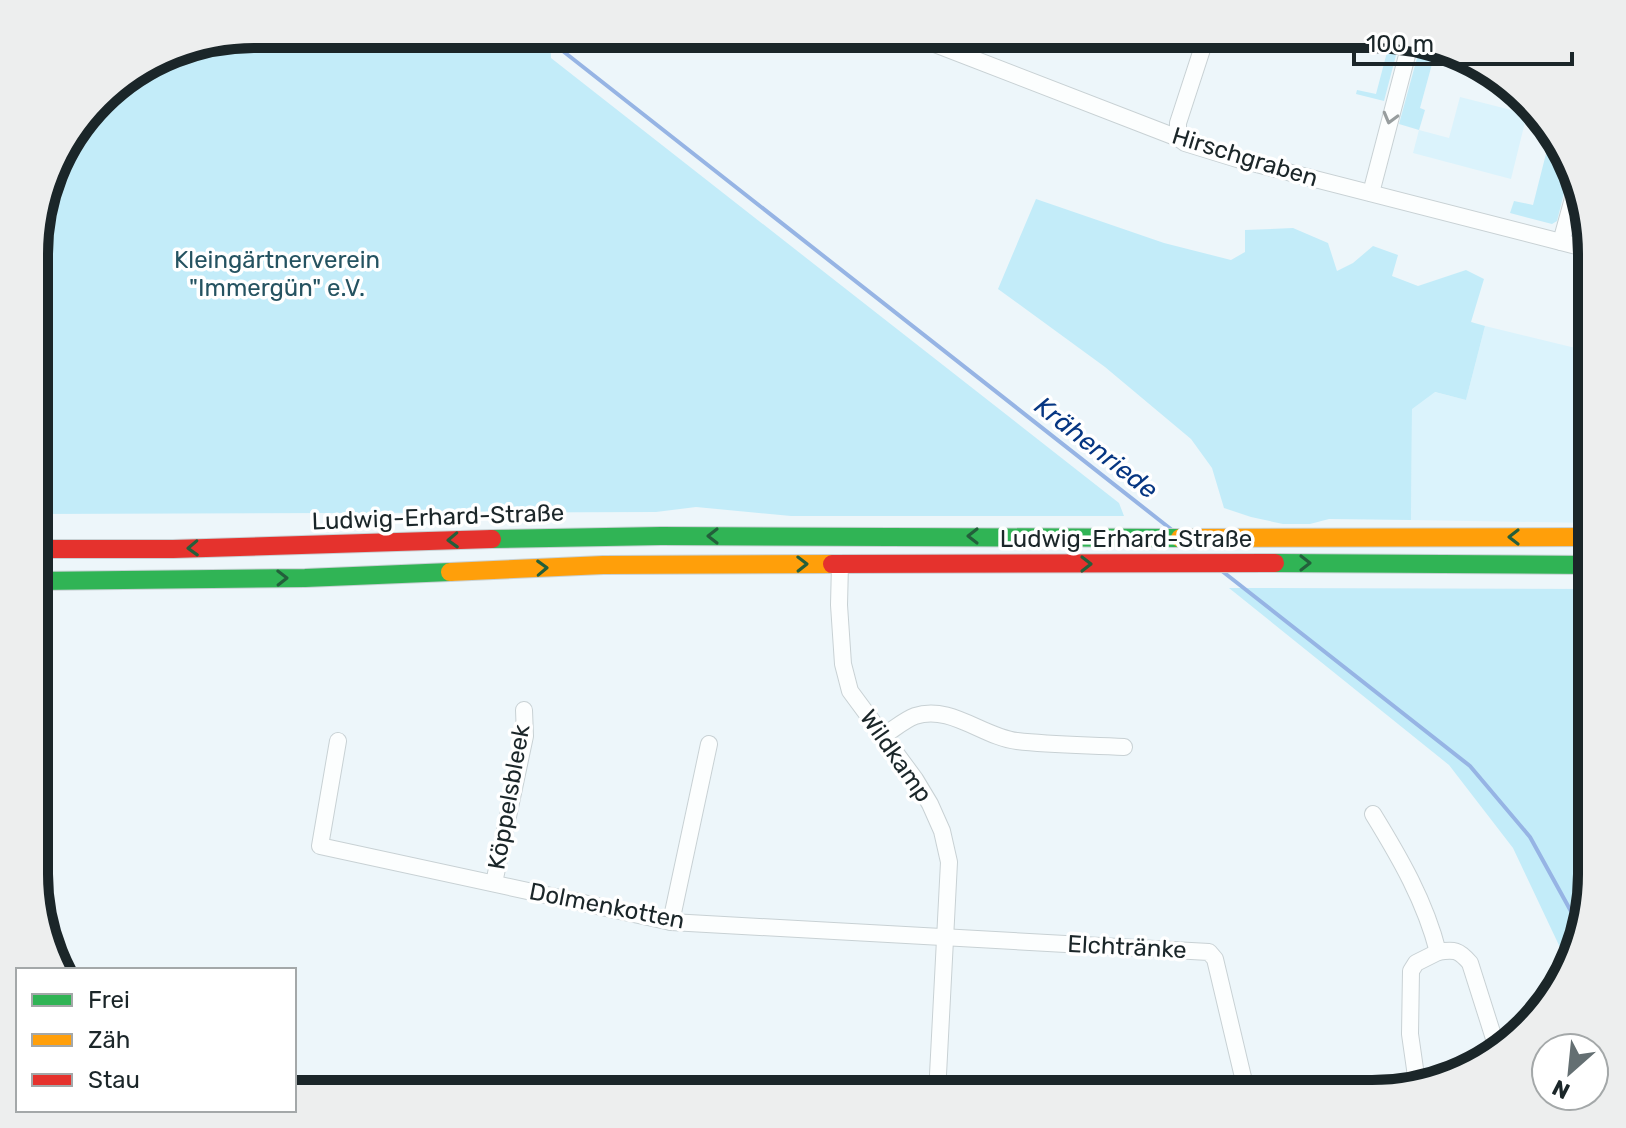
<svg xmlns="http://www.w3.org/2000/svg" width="1626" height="1128" font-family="Rubik,sans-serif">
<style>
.built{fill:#dbf3fc}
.green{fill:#c3ecf9}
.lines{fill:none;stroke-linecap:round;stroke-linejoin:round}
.stream{stroke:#96b4e4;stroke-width:4}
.street-casing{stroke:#c8d1d4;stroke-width:18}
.fast-casing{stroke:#c8d1d4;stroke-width:20}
.slow-casing{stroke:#c8d1d4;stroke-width:20}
.jam-casing{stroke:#c8d1d4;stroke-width:20}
.street{stroke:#fcfefe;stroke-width:16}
.fast{stroke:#30b455;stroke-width:18}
.slow{stroke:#ff9f0a;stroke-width:18}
.jam{stroke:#e5322d;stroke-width:18}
.oneway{stroke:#979d9e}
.oneway2{stroke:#235f3b}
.labels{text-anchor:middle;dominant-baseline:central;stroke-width:7;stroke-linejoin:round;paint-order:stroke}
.street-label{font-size:24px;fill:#1b2629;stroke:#fff}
.park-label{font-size:24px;fill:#255361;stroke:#fff}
.water-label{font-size:26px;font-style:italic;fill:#063682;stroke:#fff}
.rim{fill:none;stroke:#1b2629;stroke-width:10}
</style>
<rect width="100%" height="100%" fill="#edf6fa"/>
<!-- built -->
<g class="built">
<path d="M 1460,97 L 1527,114 L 1511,179 L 1413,153 L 1419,130 L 1449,138 Z"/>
<path d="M 1485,326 L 1592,352 L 1592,523 L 1411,520 L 1412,408 L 1434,392 L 1466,400 Z"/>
</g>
<!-- green -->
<g class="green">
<path d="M 254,34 L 550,34 L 551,58 L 1119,503 L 1124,516 L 791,516 L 696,507 L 656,512 L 36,514 L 36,225 L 63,145 L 109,88 L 183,46 Z"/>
<path d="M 1391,37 L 1400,40 L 1384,101 L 1356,94 L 1357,90 L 1376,94 Z"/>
<path d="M 1420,47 L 1435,53 L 1420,108 L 1425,110 L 1419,130 L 1399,124 Z"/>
<path d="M 1551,134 L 1569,157 L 1571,165 L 1557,221 L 1552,224 L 1510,213 L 1514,201 L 1533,205 Z"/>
<path d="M 1036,199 L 1164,243 L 1231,260 L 1245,252 L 1245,230 L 1293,228 L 1328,243 L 1337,271 L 1353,263 L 1373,246 L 1398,255 L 1392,276 L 1418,286 L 1466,270 L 1484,279 L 1471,322 L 1485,326 L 1466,400 L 1435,392 L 1412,409 L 1411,520 L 1329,519 L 1310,524 L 1283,524 L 1251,517 L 1224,508 L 1212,468 L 1191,439 L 1105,367 L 998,289 Z"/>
<path d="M 1229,588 L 1592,589 L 1592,888 L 1565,958 L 1513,848 L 1449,765 Z"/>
</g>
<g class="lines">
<!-- stream -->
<g class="stream">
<path d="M 559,34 L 559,48 L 1172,530"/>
<path d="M 1222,571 L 1470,766 L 1530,837 L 1578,924"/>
</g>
<defs>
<g id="street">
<path d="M 909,34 L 1178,138 L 1185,143 L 1237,159 L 1592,250"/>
<path d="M 1178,138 L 1178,123 L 1207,34"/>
<path d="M 1371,193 L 1410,44"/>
<path d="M 1561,242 L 1577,184"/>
<path d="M 840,564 L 839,605 L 843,664 L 850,691 L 915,779 L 930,804 L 942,831 L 949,862 L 937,1094"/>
<path d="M 883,736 C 893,730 904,720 915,716 C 950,704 983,737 1017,741 C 1052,745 1089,745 1124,747"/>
<path d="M 338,741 L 320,846 L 671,922 L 1209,952 L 1215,959 L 1247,1094"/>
<path d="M 1373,814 C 1400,858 1425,901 1438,952 C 1454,949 1459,950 1470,963 L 1497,1048"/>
<path d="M 494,883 L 525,736 L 524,710"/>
<path d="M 671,922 L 709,744"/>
<path d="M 1417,1083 L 1410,1034 L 1411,971 L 1416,963 L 1438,952"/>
</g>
<g id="fast">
<path d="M 492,539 L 661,536 L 1180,538"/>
<path d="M 1275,563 L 1592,565"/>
<path d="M 36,581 L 305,578 L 450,572"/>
</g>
<g id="slow">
<path d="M 1180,538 L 1592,537"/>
<path d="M 450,572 L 603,565 L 832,564"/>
</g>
<g id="jam">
<path d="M 36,549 L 173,549 L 492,539"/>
<path d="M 832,564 L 1275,563"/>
</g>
</defs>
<!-- street casing -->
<use href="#street" class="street-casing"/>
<!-- fast casing -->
<use href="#fast" class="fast-casing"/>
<!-- slow casing -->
<use href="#slow" class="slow-casing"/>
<!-- jam casing -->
<use href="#jam" class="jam-casing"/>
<!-- street -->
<use href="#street" class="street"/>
<!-- fast -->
<use href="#fast" class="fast"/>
<!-- slow -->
<use href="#slow" class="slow"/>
<!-- jam -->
<use href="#jam" class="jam"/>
</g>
<!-- one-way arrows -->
<defs><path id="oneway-chevron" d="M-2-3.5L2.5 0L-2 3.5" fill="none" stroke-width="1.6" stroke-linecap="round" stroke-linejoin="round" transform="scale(2)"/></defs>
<use class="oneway" href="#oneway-chevron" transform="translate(1390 118) rotate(105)"/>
<g class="oneway2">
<use href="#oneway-chevron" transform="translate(713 536) rotate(-180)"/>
<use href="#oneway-chevron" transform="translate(973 536) rotate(-180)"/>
<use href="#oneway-chevron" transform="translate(1514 537) rotate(-180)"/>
<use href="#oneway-chevron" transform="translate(453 540) rotate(178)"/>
<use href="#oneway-chevron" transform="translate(193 548) rotate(178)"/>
<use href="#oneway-chevron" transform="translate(1305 563)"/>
<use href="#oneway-chevron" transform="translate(802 564) rotate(-1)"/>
<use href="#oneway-chevron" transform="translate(1086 564)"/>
<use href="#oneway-chevron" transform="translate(542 568) rotate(-2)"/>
<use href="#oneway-chevron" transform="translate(282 578) rotate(-1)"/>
</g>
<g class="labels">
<!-- street labels -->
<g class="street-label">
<text transform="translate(1245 157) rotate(17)">Hirschgraben</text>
<text transform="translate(438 517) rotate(-2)">Ludwig-Erhard-Straße</text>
<text x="1126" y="539">Ludwig-Erhard-Straße</text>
<text transform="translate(896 756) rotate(55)">Wildkamp</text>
<text transform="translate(509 797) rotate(-80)">Köppelsbleek</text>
<text transform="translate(607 906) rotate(11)">Dolmenkotten</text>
<text transform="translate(1127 947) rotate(3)">Elchtränke</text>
</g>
<!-- park labels -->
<g class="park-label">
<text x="277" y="260">Kleingärtnerverein<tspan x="277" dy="28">"Immergün" e.V.</tspan></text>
</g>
<!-- water labels -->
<g class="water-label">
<text transform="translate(1096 448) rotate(38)">Krähenriede</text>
</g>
</g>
<!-- crop -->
<path d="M0 0H1626V1128H0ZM254 48H1372A206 206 0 0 1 1578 254V874A206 206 0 0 1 1372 1080H254A206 206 0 0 1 48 874V254A206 206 0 0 1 254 48Z" fill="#edeeee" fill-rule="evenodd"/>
<path class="rim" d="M254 48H1372A206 206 0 0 1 1578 254V874A206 206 0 0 1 1372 1080H254A206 206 0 0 1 48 874V254A206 206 0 0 1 254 48Z"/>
<!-- legend -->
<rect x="16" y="968" width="280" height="144" fill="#ffffff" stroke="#a4a8a9" stroke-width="2"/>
<rect x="32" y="994" width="40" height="12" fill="#30b455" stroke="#a4a8a9" stroke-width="2"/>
<text x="88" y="1008" font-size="24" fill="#1b2629">Frei</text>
<rect x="32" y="1034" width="40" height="12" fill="#ff9f0a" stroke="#a4a8a9" stroke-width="2"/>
<text x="88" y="1048" font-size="24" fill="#1b2629">Zäh</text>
<rect x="32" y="1074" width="40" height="12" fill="#e5322d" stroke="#a4a8a9" stroke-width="2"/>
<text x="88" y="1088" font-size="24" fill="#1b2629">Stau</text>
<!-- north arrow -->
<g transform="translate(1570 1072) rotate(207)"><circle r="38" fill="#ffffff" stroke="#a4a8a9" stroke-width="2"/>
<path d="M0-6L14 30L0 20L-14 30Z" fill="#646f72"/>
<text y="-12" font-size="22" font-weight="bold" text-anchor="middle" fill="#1b2629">N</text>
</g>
<!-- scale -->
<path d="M1354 52v12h218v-12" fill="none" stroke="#1b2629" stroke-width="4"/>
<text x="1366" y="52" font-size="24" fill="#1b2629" stroke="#ffffff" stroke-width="6" paint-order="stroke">100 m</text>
</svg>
